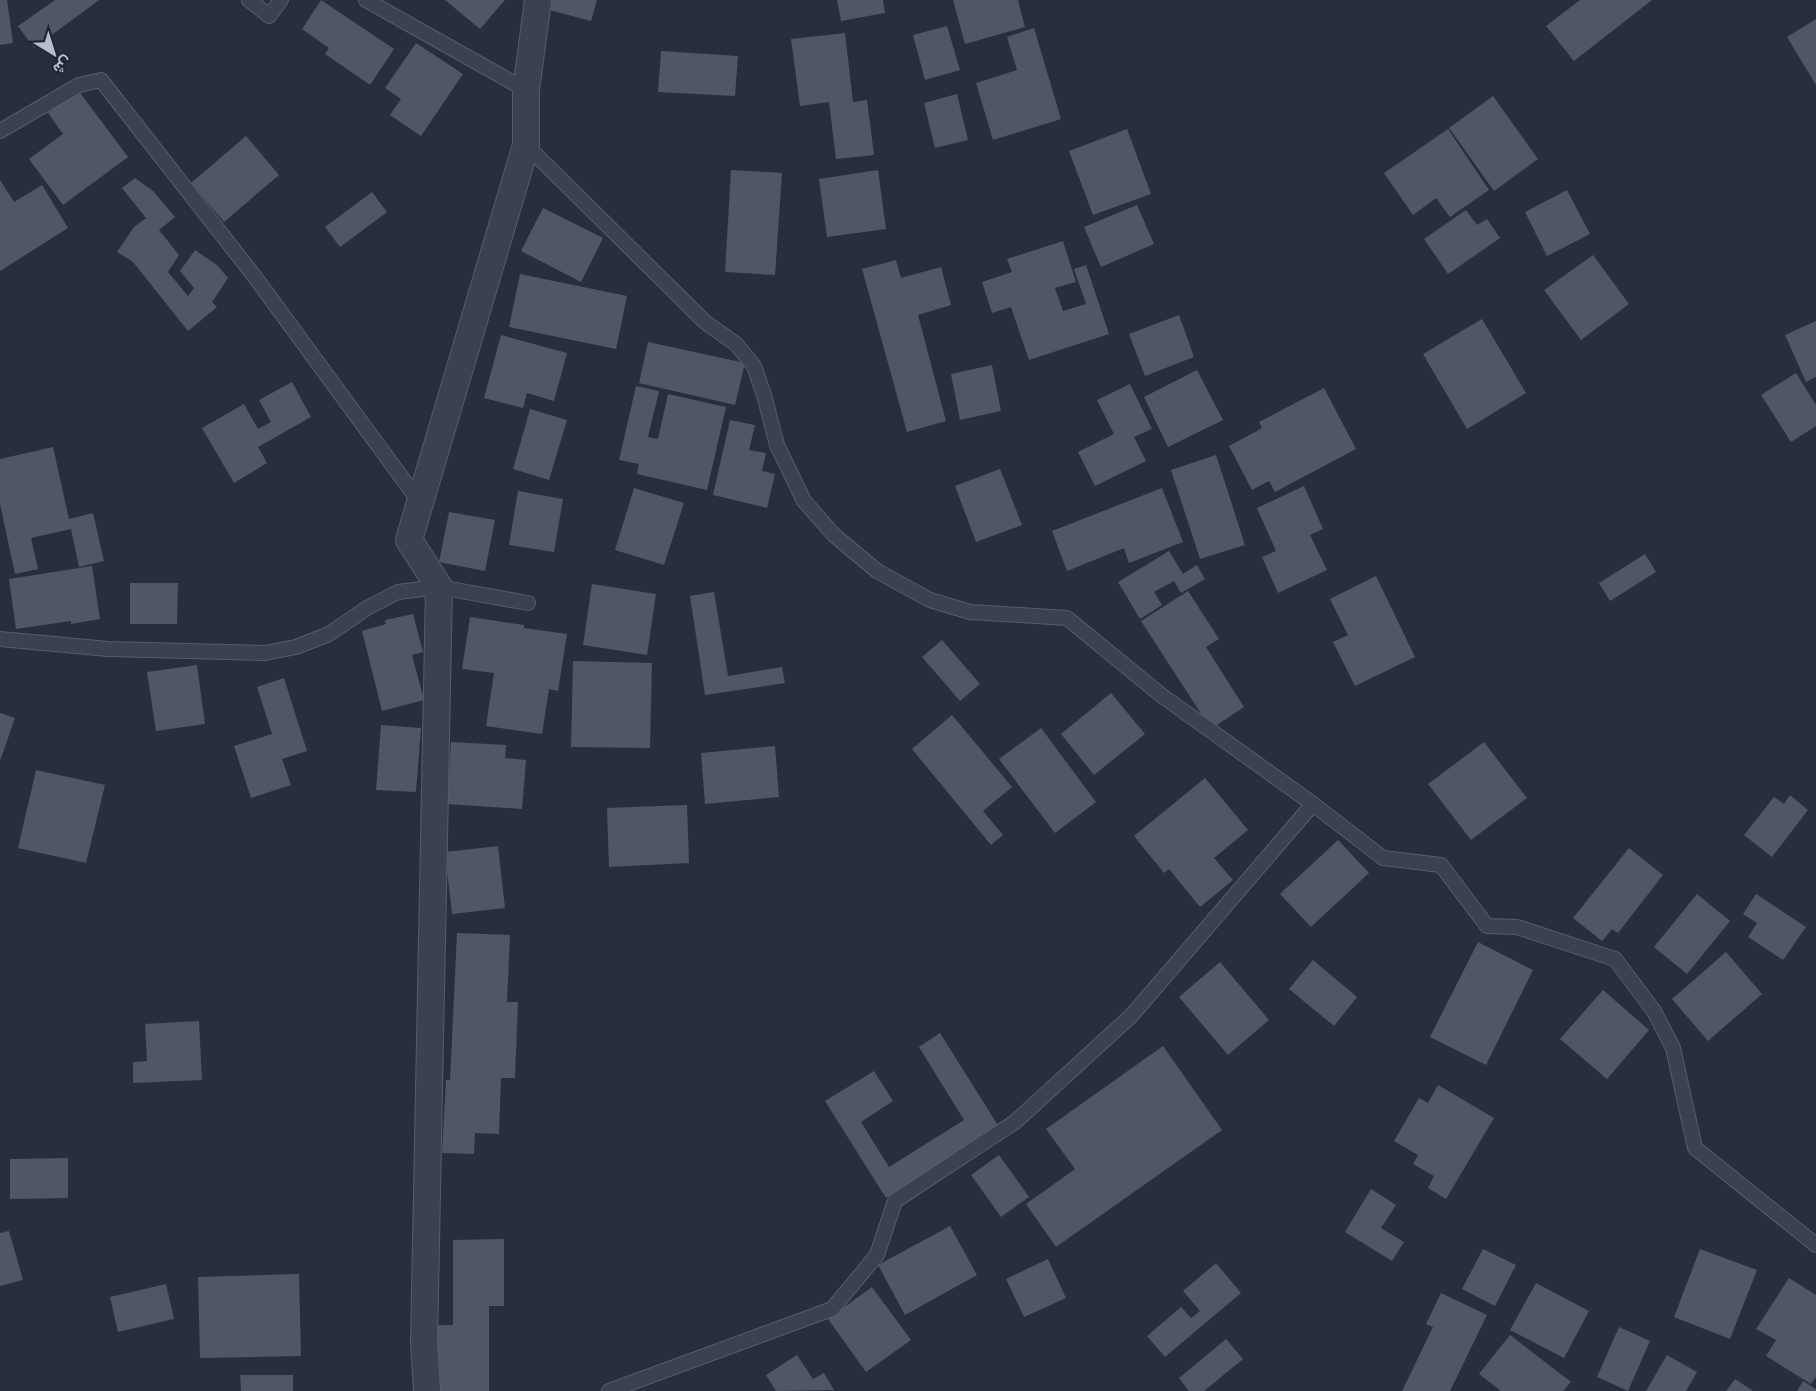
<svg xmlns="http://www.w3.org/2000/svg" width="1816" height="1391" font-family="Manrope,Vazirmatn,sans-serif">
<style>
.building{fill:#4e5667}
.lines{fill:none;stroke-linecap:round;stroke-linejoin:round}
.service-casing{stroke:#565d69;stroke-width:16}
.minor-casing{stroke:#565d69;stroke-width:28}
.service{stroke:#3b424f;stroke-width:14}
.minor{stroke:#3b424f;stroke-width:26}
</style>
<rect width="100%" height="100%" fill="#272f3f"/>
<!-- building -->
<g class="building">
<path d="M 0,0 L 7,0 L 13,43 L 0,45 Z"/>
<path d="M 55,0 L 99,0 L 34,48 L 18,26 Z"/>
<path d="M 321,0 L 394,49 L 370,85 L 325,54 L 329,48 L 302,29 Z"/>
<path d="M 445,0 L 505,0 L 480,29 Z"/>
<path d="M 540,0 L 597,0 L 591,21 L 538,7 Z"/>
<path d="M 837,0 L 883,0 L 885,13 L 841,21 Z"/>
<path d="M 953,0 L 1018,0 L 1025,27 L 965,44 Z"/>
<path d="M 1580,0 L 1652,0 L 1574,61 L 1546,26 Z"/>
<path d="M 1816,19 L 1816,85 L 1787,37 Z"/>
<path d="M 947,26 L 960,70 L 925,80 L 913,35 Z"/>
<path d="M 1034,28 L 1061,119 L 993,140 L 976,83 L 1017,70 L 1007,37 Z"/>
<path d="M 845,33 L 853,102 L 867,100 L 874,155 L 836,159 L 829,102 L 800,106 L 791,39 Z"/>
<path d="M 416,43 L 463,74 L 421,136 L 390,115 L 401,99 L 385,88 Z"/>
<path d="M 661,51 L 738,56 L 735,96 L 658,92 Z"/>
<path d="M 78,90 L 128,157 L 63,205 L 29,159 L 63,134 L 48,113 Z"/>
<path d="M 957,94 L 968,140 L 935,148 L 924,103 Z"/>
<path d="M 1493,96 L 1538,159 L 1494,191 L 1449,128 Z"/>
<path d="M 1127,129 L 1151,194 L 1093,215 L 1069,151 Z"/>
<path d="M 1448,129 L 1489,190 L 1450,217 L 1436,198 L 1413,215 L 1384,173 Z"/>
<path d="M 246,136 L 279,175 L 224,222 L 191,183 Z"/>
<path d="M 731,170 L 782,173 L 775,275 L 725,272 Z"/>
<path d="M 878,170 L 886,229 L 827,237 L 819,179 Z"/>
<path d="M 135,178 L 153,191 L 175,217 L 159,230 L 179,255 L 168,272 L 188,296 L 194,288 L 180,271 L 195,250 L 217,265 L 228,278 L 212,302 L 217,307 L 188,331 L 133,262 L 117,252 L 134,227 L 146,218 L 122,188 Z"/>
<path d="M 0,180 L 14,202 L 42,185 L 68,228 L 0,271 Z"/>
<path d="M 1567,190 L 1590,234 L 1547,256 L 1525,212 Z"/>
<path d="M 372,192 L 387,212 L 340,247 L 325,227 Z"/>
<path d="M 1137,205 L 1154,244 L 1101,267 L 1084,227 Z"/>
<path d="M 543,208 L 603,238 L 581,282 L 521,251 Z"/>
<path d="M 1466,210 L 1477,225 L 1487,219 L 1500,238 L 1448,274 L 1424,239 Z"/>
<path d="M 1063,241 L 1076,282 L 1055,288 L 1063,311 L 1086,304 L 1074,269 L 1086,265 L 1109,334 L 1029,360 L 1011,307 L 992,313 L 982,282 L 1012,272 L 1007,259 Z"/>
<path d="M 1593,255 L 1629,304 L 1581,340 L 1544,290 Z"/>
<path d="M 896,260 L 901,278 L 941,267 L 951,305 L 918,315 L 946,421 L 907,432 L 862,269 Z"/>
<path d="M 520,274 L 627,296 L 616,349 L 509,327 Z"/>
<path d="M 1179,315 L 1194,357 L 1145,376 L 1129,334 Z"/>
<path d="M 1482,319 L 1526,393 L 1467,429 L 1423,354 Z"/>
<path d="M 1816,321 L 1816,377 L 1806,382 L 1785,335 Z"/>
<path d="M 501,335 L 567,353 L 554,401 L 527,393 L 523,408 L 484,398 Z"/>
<path d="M 648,342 L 745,363 L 735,405 L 639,383 Z"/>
<path d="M 992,365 L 1001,411 L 960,420 L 951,374 Z"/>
<path d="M 1197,370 L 1223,420 L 1168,447 L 1144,397 Z"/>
<path d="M 1796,373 L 1816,405 L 1816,426 L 1791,442 L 1761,395 Z"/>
<path d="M 292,382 L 311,417 L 258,447 L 267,463 L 234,483 L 202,428 L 244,404 L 258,429 L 271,422 L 259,400 Z"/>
<path d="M 1130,384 L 1152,429 L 1134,437 L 1146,461 L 1095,486 L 1078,452 L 1114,434 L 1097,400 Z"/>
<path d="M 636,386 L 659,391 L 648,437 L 658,439 L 668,394 L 726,407 L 707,490 L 637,474 L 639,464 L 619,460 Z"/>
<path d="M 1324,388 L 1356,449 L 1275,492 L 1269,481 L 1252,490 L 1229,446 L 1262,428 L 1259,422 Z"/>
<path d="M 530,409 L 567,420 L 549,480 L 513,469 Z"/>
<path d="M 730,420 L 755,425 L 749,450 L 766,453 L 762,471 L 775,474 L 767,508 L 713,495 Z"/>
<path d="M 53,447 L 69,519 L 93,513 L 104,561 L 79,567 L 71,529 L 31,538 L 38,569 L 15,574 L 0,504 L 0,459 Z"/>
<path d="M 1216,455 L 1245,545 L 1200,559 L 1171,470 Z"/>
<path d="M 1000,469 L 1022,525 L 976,542 L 955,486 Z"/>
<path d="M 1304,486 L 1323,529 L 1310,535 L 1327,570 L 1278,593 L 1262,557 L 1276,551 L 1257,508 Z"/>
<path d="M 634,488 L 684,503 L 664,565 L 615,550 Z"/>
<path d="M 1162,488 L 1183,542 L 1129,563 L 1124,548 L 1067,571 L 1052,531 Z"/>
<path d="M 518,491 L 563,499 L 554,552 L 509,545 Z"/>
<path d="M 449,512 L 495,520 L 485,571 L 439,562 Z"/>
<path d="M 1169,551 L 1183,574 L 1197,565 L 1205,579 L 1181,593 L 1174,581 L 1154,592 L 1162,605 L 1140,619 L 1118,582 Z"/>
<path d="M 1645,554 L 1656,572 L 1610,601 L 1599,583 Z"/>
<path d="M 92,566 L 100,619 L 71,624 L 71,621 L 16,629 L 9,579 Z"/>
<path d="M 1376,576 L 1415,657 L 1355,686 L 1333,642 L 1348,635 L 1330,599 Z"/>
<path d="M 130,583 L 178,583 L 177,624 L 130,624 Z"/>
<path d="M 592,584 L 656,594 L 647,655 L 583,645 Z"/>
<path d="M 1188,591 L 1219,639 L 1206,647 L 1244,707 L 1211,729 L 1141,621 Z"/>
<path d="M 714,592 L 728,676 L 782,667 L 785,683 L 705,695 L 690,596 Z"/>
<path d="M 413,614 L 423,652 L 412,655 L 424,700 L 382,711 L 362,631 L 386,624 L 385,620 Z"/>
<path d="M 470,617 L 524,625 L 524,628 L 567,634 L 558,691 L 549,689 L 542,734 L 486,726 L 494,673 L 462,669 Z"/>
<path d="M 942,640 L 980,684 L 960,701 L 922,657 Z"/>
<path d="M 573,661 L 652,663 L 650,748 L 571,747 Z"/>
<path d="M 197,665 L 205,724 L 156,731 L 147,672 Z"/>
<path d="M 284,678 L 307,751 L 282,759 L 291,785 L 251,798 L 234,746 L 272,734 L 257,687 Z"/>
<path d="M 1111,693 L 1145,734 L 1094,775 L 1061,734 Z"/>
<path d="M 0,713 L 15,718 L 0,761 Z"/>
<path d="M 952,715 L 1012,787 L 983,811 L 1003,835 L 991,845 L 912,749 Z"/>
<path d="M 381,725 L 421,728 L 416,792 L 376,790 Z"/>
<path d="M 1041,728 L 1096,802 L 1055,833 L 999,759 Z"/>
<path d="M 451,742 L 506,745 L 505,758 L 526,760 L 522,809 L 447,804 Z"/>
<path d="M 1484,742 L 1527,798 L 1471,840 L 1428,784 Z"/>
<path d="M 775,746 L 779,797 L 705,804 L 701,753 Z"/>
<path d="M 36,770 L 105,785 L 86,863 L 18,848 Z"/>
<path d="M 1205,778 L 1248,830 L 1214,858 L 1233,880 L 1200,907 L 1169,869 L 1164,873 L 1134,836 Z"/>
<path d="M 1790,795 L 1808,810 L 1772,857 L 1744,835 L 1774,797 L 1784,804 Z"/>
<path d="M 687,805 L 689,863 L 609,867 L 607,808 Z"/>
<path d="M 1338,840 L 1369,873 L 1311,927 L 1280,894 Z"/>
<path d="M 498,846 L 505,908 L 452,914 L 445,852 Z"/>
<path d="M 1629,848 L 1663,875 L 1618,933 L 1612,929 L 1602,941 L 1573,918 Z"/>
<path d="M 1697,894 L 1730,921 L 1687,974 L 1654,947 Z"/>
<path d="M 1756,894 L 1806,927 L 1783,960 L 1748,937 L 1757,923 L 1743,914 Z"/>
<path d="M 457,933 L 510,935 L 507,1002 L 518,1002 L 515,1078 L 501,1078 L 499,1134 L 475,1133 L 474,1154 L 442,1153 L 446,1080 L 450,1080 Z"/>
<path d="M 1478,942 L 1533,970 L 1486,1065 L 1430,1037 Z"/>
<path d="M 1726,952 L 1762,994 L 1708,1041 L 1672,999 Z"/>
<path d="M 1313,960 L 1357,997 L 1334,1026 L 1289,989 Z"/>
<path d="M 1220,962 L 1269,1020 L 1228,1055 L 1179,997 Z"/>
<path d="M 1603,990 L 1649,1030 L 1607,1079 L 1560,1039 Z"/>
<path d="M 199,1021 L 202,1080 L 133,1083 L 133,1062 L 147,1061 L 145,1024 Z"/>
<path d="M 940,1033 L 999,1127 L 886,1198 L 825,1101 L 874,1071 L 893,1101 L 861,1122 L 889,1167 L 964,1120 L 919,1047 Z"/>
<path d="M 1163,1046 L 1222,1130 L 1056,1247 L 1026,1204 L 1075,1169 L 1046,1129 Z"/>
<path d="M 1438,1085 L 1494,1118 L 1446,1199 L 1428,1188 L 1434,1176 L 1413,1164 L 1418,1155 L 1394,1141 L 1419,1098 L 1428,1103 Z"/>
<path d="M 999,1155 L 1029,1197 L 1001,1217 L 971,1175 Z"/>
<path d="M 68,1158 L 68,1198 L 10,1199 L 10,1159 Z"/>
<path d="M 1371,1189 L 1396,1205 L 1381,1228 L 1404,1242 L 1392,1261 L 1345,1232 Z"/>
<path d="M 950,1226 L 977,1275 L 905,1315 L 878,1265 Z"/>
<path d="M 9,1231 L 23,1280 L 0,1286 L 0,1233 Z"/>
<path d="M 504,1239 L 504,1306 L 489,1306 L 489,1391 L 437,1391 L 437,1325 L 453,1325 L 453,1240 Z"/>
<path d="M 1483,1249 L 1516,1265 L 1495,1306 L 1462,1289 Z"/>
<path d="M 1700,1249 L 1757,1270 L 1730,1339 L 1674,1317 Z"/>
<path d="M 1048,1259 L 1066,1298 L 1024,1317 L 1006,1279 Z"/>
<path d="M 1216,1263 L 1241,1293 L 1165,1357 L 1147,1336 L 1181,1307 L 1191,1318 L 1200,1311 L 1183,1291 Z"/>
<path d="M 299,1274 L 301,1356 L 200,1358 L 198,1277 Z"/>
<path d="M 1789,1278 L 1816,1295 L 1816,1377 L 1811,1384 L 1766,1356 L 1776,1340 L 1756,1329 Z"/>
<path d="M 1536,1283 L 1589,1311 L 1564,1358 L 1510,1330 Z"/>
<path d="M 166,1284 L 174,1319 L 118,1332 L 110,1297 Z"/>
<path d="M 872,1287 L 911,1340 L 866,1372 L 828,1319 Z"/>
<path d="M 1441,1293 L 1487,1315 L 1450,1391 L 1402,1391 L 1433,1327 L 1426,1324 Z"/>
<path d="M 1619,1327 L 1650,1341 L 1628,1391 L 1597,1377 Z"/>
<path d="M 1510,1335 L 1571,1382 L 1563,1391 L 1501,1391 L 1479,1374 Z"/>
<path d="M 1226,1339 L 1243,1359 L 1204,1391 L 1189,1391 L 1179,1378 Z"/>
<path d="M 797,1355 L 813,1379 L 824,1373 L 834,1390 L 776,1391 L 766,1375 Z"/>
<path d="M 1667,1355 L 1697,1372 L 1686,1391 L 1646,1391 Z"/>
<path d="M 240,1375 L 293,1375 L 293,1391 L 241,1391 Z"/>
<path d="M 1735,1379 L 1753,1391 L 1726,1391 Z"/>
<path d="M 1803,1381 L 1816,1389 L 1816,1391 L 1797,1391 Z"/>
</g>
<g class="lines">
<defs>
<g id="service">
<path d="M 249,0 L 269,16 L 281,0"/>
<path d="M 366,0 L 526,90"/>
<path d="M 0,131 L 79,85 L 101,80 L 255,277 L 421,504"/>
<path d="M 526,145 L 705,322 L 736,344 L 754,366 L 764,395 L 777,445 L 804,501 L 834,535 L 877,571 L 930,600 L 970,612 L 1067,618 L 1161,695 L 1313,804 L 1383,858 L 1441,865 L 1487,926 L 1517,927 L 1615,959 L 1654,1011 L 1673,1048 L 1695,1148 L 1816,1245"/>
<path d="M 0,639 L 108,649 L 265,653 L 296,647 L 329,634 L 367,608 L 398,592 L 439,587 L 528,603"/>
<path d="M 609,1391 L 832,1309 L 877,1255 L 895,1201 L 1015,1122 L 1132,1015 L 1313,804"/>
</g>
<path id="minor" d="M 427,1391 L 424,1343 L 439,587 L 409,540 L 526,145 L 526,90 L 538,0"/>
</defs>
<!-- service casing -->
<use href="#service" class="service-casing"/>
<!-- minor casing -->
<use href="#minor" class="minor-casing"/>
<!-- service -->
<use href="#service" class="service"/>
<!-- minor -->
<use href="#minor" class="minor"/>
</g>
<!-- north arrow -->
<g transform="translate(54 54) rotate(142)" stroke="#202734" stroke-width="4.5" paint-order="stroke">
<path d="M0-4.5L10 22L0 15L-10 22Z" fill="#b8bdc9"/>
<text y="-9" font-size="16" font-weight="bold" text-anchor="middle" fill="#b8bdc9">ش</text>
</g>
</svg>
